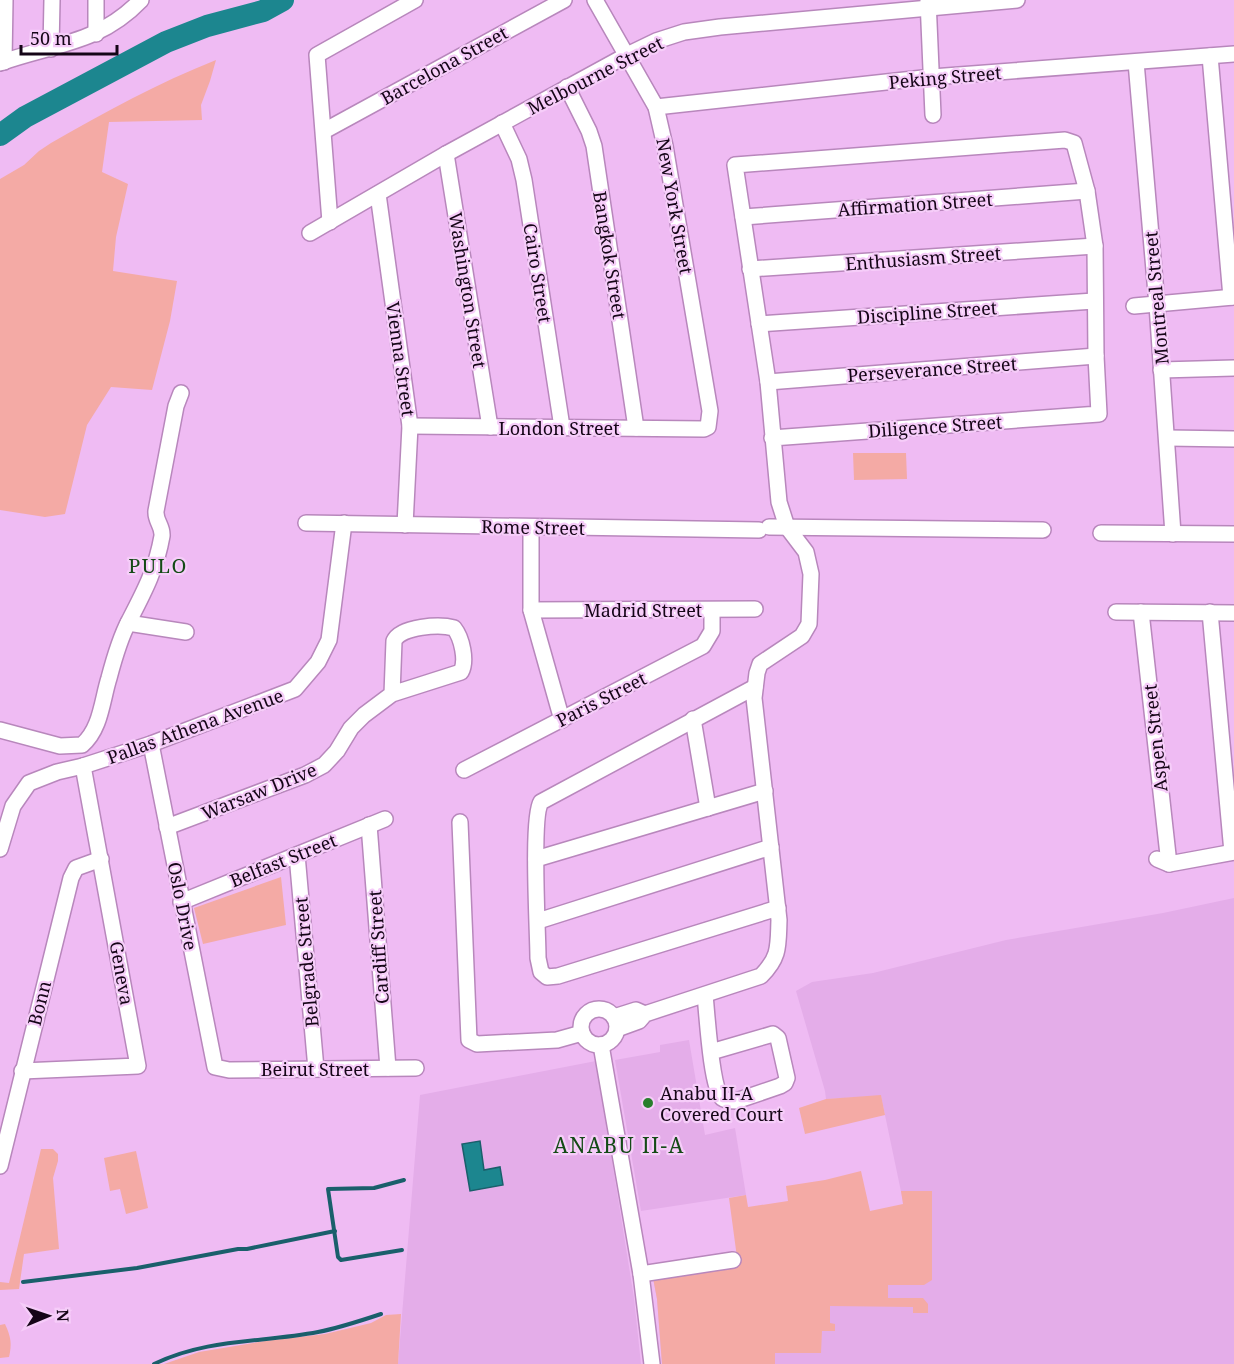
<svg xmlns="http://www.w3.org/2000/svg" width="1234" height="1364" font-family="'Noto Serif',serif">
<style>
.built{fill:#e4ade9}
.green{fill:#f4aaa5}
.water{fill:#1c868f;stroke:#1a5f6b;stroke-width:1.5}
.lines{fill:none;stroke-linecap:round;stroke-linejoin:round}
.stream{stroke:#1a5f6b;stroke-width:4}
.river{stroke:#1c868f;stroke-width:22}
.minor-casing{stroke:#b887bc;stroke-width:18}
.minor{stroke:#fff;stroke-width:15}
.poi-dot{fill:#287e2c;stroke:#f6cdf9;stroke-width:2}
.labels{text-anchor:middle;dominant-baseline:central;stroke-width:4.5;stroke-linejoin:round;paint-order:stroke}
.street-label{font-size:18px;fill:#150517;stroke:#f6cdf9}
.poi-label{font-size:18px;fill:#150517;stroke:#f6cdf9;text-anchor:start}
.neighbourhood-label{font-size:20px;letter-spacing:1.5px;fill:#144b16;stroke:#f6cdf9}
.quarter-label{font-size:21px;letter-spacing:1.5px;fill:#144b16;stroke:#f6cdf9}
</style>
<rect width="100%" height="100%" fill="#efbbf3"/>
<!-- built -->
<g class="built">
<path d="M 1234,898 L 1234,1364 L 662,1364 L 657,1299 L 653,1278 L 917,1268 L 881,1096 L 826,1099 L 825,1091 L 796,991 L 812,982 L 873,973 L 1006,940 L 1163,913 Z"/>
<path d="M 689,1040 L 705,1135 L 735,1128 L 746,1195 L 641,1211 L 615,1060 L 660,1052 L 660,1045 Z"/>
<path d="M 596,1061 L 634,1298 L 641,1364 L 398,1364 L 420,1095 Z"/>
</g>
<!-- green -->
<g class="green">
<path d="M 216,60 L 210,81 L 201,105 L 202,120 L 109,122 L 102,172 L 128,184 L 116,237 L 113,271 L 177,281 L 170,321 L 152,390 L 111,387 L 87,425 L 65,514 L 45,517 L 0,510 L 0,179 L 24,165 L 39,151 L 51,143 C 105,112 158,83 216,60 Z"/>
<path d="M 853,453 L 906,453 L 907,479 L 854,480 Z"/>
<path d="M 281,877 L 286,925 L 203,944 L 194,908 Z"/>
<path d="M 881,1095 L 885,1115 L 805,1134 L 799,1108 L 826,1099 Z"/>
<path d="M 41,1149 L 53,1149 L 58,1154 L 58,1161 L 53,1178 L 59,1249 L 24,1254 L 19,1289 L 0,1290 L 0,1282 L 9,1283 Z"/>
<path d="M 136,1151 L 148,1208 L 126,1214 L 120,1189 L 110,1191 L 104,1158 Z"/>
<path d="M 861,1171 L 870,1211 L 903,1204 L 901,1191 L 932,1191 L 932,1280 L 924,1285 L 888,1285 L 888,1298 L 923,1298 L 928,1304 L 928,1313 L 913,1313 L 913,1307 L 830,1306 L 830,1323 L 835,1324 L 835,1331 L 822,1331 L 821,1353 L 775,1353 L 775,1364 L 662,1364 L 657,1299 L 653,1278 L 738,1265 L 729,1198 L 746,1195 L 748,1207 L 788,1201 L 786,1186 L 825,1180 Z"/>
<path d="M 401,1314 L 398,1364 L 164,1364 L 199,1352 L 265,1341 L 325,1334 L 371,1323 L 386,1315 Z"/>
<path d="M 5,1324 C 11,1337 12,1344 9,1357 L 0,1358 L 0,1325 Z"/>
</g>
<!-- water -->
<path class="water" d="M 480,1141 L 484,1170 L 500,1167 L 503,1185 L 470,1191 L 462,1144 Z"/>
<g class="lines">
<!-- stream -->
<g class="stream">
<path d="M 402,1250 L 341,1260 L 338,1257 L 328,1189 L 374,1188 L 404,1180"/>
<path d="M 23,1282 L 137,1268 L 238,1249 L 247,1249 L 335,1231"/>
<path d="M 154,1364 C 208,1338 261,1343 318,1332 C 339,1328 360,1321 381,1314"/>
</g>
<!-- river -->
<path class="river" d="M 0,135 L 25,117 L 166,42 L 207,26 L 263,11 L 283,0"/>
<defs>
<g id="minor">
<path d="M 928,0 L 933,115"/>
<path d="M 96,34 L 96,0"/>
<path d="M 51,49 L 52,0"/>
<path d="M 1210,56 L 1231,297"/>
<path d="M 4,62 L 5,0"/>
<path d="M 1136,62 L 1157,305 L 1173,534"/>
<path d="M 0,63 C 53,44 99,44 141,0"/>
<path d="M 567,87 L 589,131 L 594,146 L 636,428"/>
<path d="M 656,107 L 932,77 L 1234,54"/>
<path d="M 502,123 L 519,159 L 524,180 L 562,427"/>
<path d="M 324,131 L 564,0"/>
<path d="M 446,154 L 490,427"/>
<path d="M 378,194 L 410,426 L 405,525"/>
<path d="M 743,217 L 1087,191"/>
<path d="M 330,222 L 317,55 L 415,0"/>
<path d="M 310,233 L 446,154 L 627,55 L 656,41 L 684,32 L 720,27 L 1017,0"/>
<path d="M 750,269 L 1095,246"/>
<path d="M 1134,306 L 1234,297"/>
<path d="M 759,324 L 1094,301"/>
<path d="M 1161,370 L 1234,368"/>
<path d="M 768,382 L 1096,356"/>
<path d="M 410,426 L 704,429 L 708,427 L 710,411 L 665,146 L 656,107 L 595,0"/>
<path d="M 1167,438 L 1234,439"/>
<path d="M 306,523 L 759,530"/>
<path d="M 531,527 L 531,610 L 562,720"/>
<path d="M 769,527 L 1043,530"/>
<path d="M 1101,533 L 1234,534"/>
<path d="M 531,610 L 755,609"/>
<path d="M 1116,612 L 1234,613"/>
<path d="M 1141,612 L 1169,864"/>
<path d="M 1210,612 L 1232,852"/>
<path d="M 128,623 L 186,632"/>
<path d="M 755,687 L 541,802 C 531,817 538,933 538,958 L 541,972 L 547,977 L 558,976 L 778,908"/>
<path d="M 693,719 L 708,808"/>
<path d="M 0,730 L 60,746 L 82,745 C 101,729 102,700 109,678 C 114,659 120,638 129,621 C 144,592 156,570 162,536 C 163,526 155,521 156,511 L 176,406 L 181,393"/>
<path d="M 151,744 L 215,1067 L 229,1070 L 416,1068"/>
<path d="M 464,770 L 703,646 L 712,631 L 712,610"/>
<path d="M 460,822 L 469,1040 L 477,1044 L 557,1040 L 582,1033"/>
<path d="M 369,825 L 388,1068"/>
<path d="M 167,827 L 305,775 L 324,765 L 337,751 L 351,728 L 364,715 L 392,694 L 461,672 C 467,661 462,638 454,628 C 440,624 401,626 394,641 L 392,694"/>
<path d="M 0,849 L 13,806 L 29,783 L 57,772 L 83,766 L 151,744 L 295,689 L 318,662 L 329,640 L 344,523"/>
<path d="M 297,855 L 316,1069"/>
<path d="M 536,859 L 765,791"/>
<path d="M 1157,859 L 1169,864 L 1234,852"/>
<path d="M 181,902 L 385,819"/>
<path d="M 538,921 L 771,847"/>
<path d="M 705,995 C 707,1013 711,1087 722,1098 C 726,1101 732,1101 736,1101 L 780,1086 L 785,1083 L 787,1078 L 778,1038 L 773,1034 L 711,1052"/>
<circle cx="599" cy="1027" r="18"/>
<path d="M 614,1017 L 636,1010 L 645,1014"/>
<path d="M 617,1029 L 639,1021 L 645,1014 L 761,976 C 780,957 778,946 779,920 L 754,698 L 757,673 L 760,664 L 802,636 L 809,624 L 811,574 L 806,552 L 787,527 L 779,502 L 768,382 L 735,165 L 1065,140 L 1074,143 L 1087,191 L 1095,246 L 1096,356 L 1099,414 L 772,438"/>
<path d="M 601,1045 L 641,1274 L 652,1364"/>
<path d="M 22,1071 L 138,1066 L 83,766"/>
<path d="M 0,1166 L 71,878 L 76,868 L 101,859"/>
<path d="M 641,1274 L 733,1260"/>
</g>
</defs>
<!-- minor casing -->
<use href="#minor" class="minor-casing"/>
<!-- minor -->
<use href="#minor" class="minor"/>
</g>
<!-- markers -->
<circle class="poi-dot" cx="648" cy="1103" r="6"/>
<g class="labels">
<!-- street labels -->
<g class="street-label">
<text transform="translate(444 65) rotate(-29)">Barcelona Street</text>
<text transform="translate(595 75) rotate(-27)">Melbourne Street</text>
<text transform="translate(945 77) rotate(-5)">Peking Street</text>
<text transform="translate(915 204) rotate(-4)">Affirmation Street</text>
<text transform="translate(675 206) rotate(80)">New York Street</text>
<text transform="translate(610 255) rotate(81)">Bangkok Street</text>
<text transform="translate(923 258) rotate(-4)">Enthusiasm Street</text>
<text transform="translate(538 273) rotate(81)">Cairo Street</text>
<text transform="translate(468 290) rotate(81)">Washington Street</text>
<text transform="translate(1156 298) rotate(-95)">Montreal Street</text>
<text transform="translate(927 312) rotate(-4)">Discipline Street</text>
<text transform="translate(401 359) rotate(82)">Vienna Street</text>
<text transform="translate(932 369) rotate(-4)">Perseverance Street</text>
<text transform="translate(935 426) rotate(-4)">Diligence Street</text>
<text x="559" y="428">London Street</text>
<text transform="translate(533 527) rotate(1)">Rome Street</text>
<text x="643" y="610">Madrid Street</text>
<text transform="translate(601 699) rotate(-27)">Paris Street</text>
<text transform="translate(195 726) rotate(-20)">Pallas Athena Avenue</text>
<text transform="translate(1155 738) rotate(-96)">Aspen Street</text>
<text transform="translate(259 791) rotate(-22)">Warsaw Drive</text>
<text transform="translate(283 860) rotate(-22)">Belfast Street</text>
<text transform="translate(183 906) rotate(79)">Oslo Drive</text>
<text transform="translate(378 947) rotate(-94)">Cardiff Street</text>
<text transform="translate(306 962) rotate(-95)">Belgrade Street</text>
<text transform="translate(122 973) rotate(80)">Geneva</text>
<text transform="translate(39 1003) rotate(-76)">Bonn</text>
<text x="315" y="1069">Beirut Street</text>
</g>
<!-- poi labels -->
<g class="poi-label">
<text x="660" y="1093">Anabu II-A<tspan x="660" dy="21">Covered Court</tspan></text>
</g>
<!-- neighbourhood labels -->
<g class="neighbourhood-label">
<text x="158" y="565">PULO</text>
</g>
<!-- quarter labels -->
<g class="quarter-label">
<text x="619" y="1145">ANABU II-A</text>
</g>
</g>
<!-- north arrow -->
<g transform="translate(48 1316) rotate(88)" stroke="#f6cdf9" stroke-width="4.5" paint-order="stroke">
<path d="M0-4.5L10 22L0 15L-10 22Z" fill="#150517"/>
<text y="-9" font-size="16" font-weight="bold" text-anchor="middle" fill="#150517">N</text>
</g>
<!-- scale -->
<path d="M21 45v9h96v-9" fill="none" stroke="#150517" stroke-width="3"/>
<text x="30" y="45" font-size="18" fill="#150517" stroke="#f6cdf9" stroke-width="4.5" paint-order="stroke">50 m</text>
</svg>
